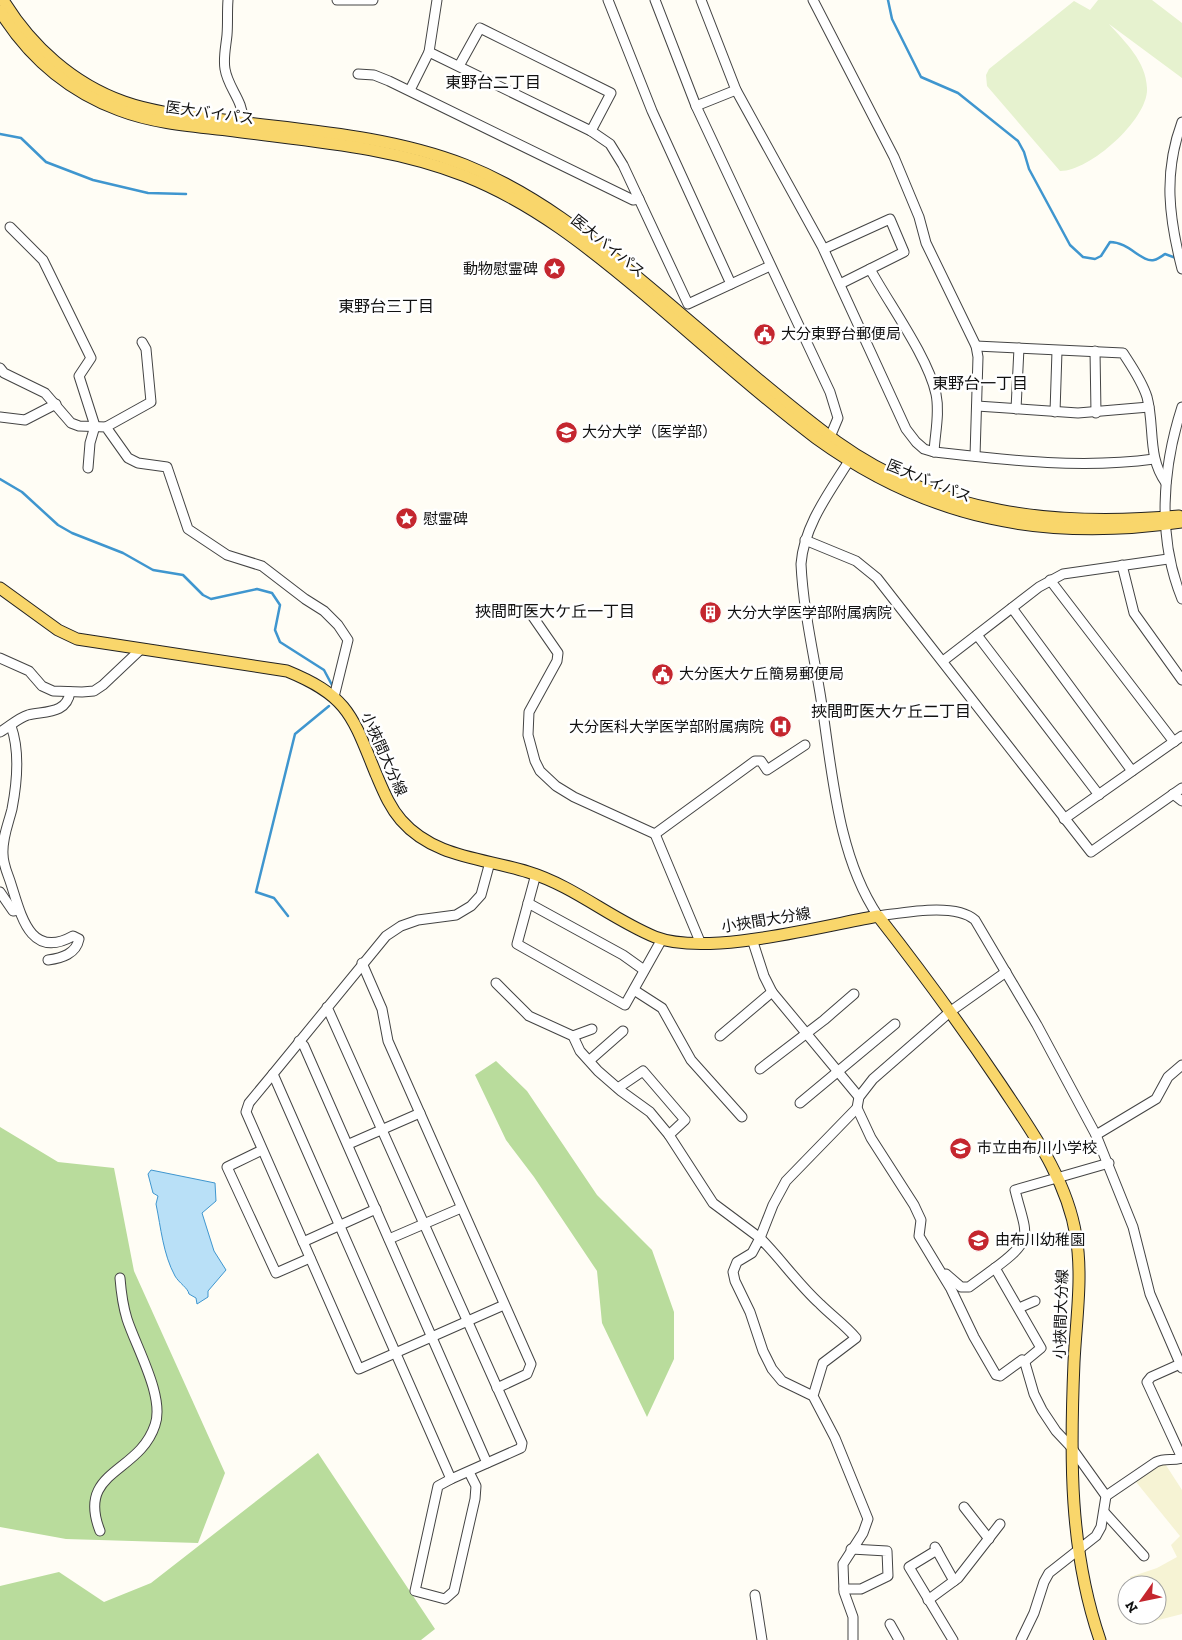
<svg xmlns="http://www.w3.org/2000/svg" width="1182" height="1640" font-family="'Zilla Slab','Noto Sans JP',serif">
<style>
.farmland{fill:#f6f3d4}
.forest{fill:#b9dc9c}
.pitch{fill:#e6f2cf}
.water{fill:#b9e0f7;stroke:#3f96cf}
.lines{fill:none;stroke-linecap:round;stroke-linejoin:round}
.stream{stroke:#3f96cf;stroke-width:2.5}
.minor-casing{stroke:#444;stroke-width:11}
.major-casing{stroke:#222;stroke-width:13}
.minor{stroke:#fff;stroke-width:9}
.major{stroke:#f9d66b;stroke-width:11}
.labels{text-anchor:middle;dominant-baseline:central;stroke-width:5;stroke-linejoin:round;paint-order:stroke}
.street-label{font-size:15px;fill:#111;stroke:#fff}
.poi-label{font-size:15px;fill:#111;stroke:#fff;text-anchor:start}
.neighbourhood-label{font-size:16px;fill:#111;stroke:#fff}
</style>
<rect width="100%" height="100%" fill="#fffdf5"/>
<!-- farmland -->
<path class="farmland" d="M 1162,1459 L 1182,1490 L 1182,1614 L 1139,1625 L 1138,1615 L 1157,1615 L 1157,1585 L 1132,1585 L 1130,1577 L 1157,1568 L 1177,1557 L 1171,1545 L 1180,1536 L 1132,1477 Z"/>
<!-- forest -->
<g class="forest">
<path d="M 496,1061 L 527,1091 L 597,1195 L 652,1250 L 674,1312 L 674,1359 L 647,1417 L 602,1323 L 597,1271 L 534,1177 L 506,1140 L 475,1075 Z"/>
<path d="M 0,1127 L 58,1162 L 114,1168 L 134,1271 L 225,1473 L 198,1543 L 66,1539 L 0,1527 Z"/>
<path d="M 318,1453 L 435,1629 L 421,1640 L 0,1640 L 0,1586 L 59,1572 L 104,1602 L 151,1583 Z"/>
</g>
<!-- pitch -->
<path class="pitch" d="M 1098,0 L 1152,0 L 1182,23 L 1182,78 L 1109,24 C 1125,42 1146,61 1147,88 C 1149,119 1089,172 1060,171 L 987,86 L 986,75 L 989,69 L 1074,1 L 1090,10 Z"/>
<!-- water -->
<path class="water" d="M 151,1170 L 215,1183 L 216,1201 L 202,1213 L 214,1251 L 226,1270 L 208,1291 L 208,1297 L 197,1304 L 196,1298 L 189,1294 C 188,1288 179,1283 175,1276 C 163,1254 161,1228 156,1204 L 158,1196 L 153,1193 L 148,1174 Z"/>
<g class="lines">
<!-- stream -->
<g class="stream">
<path d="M 888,0 L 892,19 L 921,77 L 958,93 L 1018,141 L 1024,152 L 1029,169 L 1070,245 L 1083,257 L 1095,259 L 1101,256 L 1110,242 C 1129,242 1142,263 1154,260 C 1158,259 1162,256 1165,254 L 1176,258"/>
<path d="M 0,134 L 21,138 L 46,162 L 93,180 L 148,193 L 186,194"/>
<path d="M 0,479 L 22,492 L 58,525 L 72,533 L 123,553 L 153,570 L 183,575 L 203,595 L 211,599 L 257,589 L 272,593 L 280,605 L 275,630 L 280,642 L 324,670 L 333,687"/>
<path d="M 288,916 L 274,898 L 256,892 L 295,734 L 329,706"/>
</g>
<defs>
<g id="minor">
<path d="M 228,0 C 227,12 228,23 227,35 C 226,46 223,58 225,69 C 228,88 243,100 243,120"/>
<path d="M 337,0 L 373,0"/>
<path d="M 608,0 L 652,111 L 731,284"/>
<path d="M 655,0 L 696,106 L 830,392 L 838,418 L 830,437"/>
<path d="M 701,0 L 736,90 L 822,246 L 906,429 L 916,442 L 924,449 L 934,452 C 1006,460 1081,469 1154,459"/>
<path d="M 813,0 L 894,157 L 919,217 L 926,243 L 976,346 L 978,357 L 975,456"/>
<path d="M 429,52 L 591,131 L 610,144 L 623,165 L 688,304 L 770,266"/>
<path d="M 459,66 L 480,28 L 611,93 L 591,131"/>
<path d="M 358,74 L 374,75 L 389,81 L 633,200 L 639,199"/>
<path d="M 410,90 L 429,52 L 437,0"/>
<path d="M 696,106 L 736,90"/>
<path d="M 1182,122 C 1163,173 1169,218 1182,269"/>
<path d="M 10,227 L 43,260 L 91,358 L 79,376 L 95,426 L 90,443 L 88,468"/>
<path d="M 824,249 L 890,219 L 904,252 L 870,269"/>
<path d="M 840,284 L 870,269 C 889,304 928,357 936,394 C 940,413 935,433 934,452"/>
<path d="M 976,346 L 1123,353 C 1132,367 1142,381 1147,397 C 1155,427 1147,457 1166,483"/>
<path d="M 1095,351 L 1096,413"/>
<path d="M 0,368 L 4,373 L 45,393 L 71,423 L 79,426 L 106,427 L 128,458 L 138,463 L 167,467 L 188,529 L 227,555 L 262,566 L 305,599 L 324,611 L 338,625 L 348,640 L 334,697"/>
<path d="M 977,406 L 1078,413 L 1149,407"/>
<path d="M 1182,407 C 1162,469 1157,538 1182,599"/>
<path d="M 1016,409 L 1019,348"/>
<path d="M 1055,412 L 1057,351"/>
<path d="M 0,417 L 25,420 L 56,404"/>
<path d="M 106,427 L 151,402 L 146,349 L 142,342"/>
<path d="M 852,456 C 832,489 804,524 801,564 C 803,607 813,651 820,693 C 832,766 836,854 878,916 C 903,913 955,902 975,920 L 1037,1025 L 1096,1135 L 1133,1227 L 1150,1294 L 1182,1368"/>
<path d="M 805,540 L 856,561 L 877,578 L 1091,852 L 1182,788"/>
<path d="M 1122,565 L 1134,613 L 1182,680"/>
<path d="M 1050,580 L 1174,742"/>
<path d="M 1012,608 L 1132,771"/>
<path d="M 531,614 L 558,653 L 557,661 L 529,712 L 528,735 L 535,761 L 540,771 L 556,786 L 574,797 L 655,834 L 755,761 L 761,761 L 767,770 L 805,745"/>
<path d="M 977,635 L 1099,795"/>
<path d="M 0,658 L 29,671 L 42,686 L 53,691 L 82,692 L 94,691 L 103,685 L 140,650"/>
<path d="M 943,661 L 1039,587 L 1063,574 L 1168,559"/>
<path d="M 11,726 C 20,751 17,783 12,809 C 8,825 2,838 3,854 C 3,865 8,874 11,884 C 21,915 30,960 73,936 L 79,939 C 76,954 62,958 48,960"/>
<path d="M 0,732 C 9,727 18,718 28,715 C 45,711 67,714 70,692"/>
<path d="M 1173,794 L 1182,801"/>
<path d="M 1064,819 L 1182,736"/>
<path d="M 655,834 L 701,944"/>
<path d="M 536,874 L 517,944 L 625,1005 L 662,939"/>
<path d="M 0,892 L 13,911 L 18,910"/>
<path d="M 528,903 L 623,955 L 644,970"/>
<path d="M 752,939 L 764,976 L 772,992 L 859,1097"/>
<path d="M 362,963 L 382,1009 L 388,1041 L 531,1364 L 527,1374 L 497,1388"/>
<path d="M 1006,972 L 951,1011 L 873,1079 L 859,1097 L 857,1108 L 871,1138 L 914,1205 L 921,1220 L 919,1236 L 951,1289 L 974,1337 L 996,1375 L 1000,1376 L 1022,1360 L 1025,1363 L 1034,1394 L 1042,1410 L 1056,1431 L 1071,1447 L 1106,1496 L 1101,1527 L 1096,1536 L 1049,1573 L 1044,1582 L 1034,1613 L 1021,1640"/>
<path d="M 496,983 L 529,1016 L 573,1036 L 580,1051 L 598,1071 L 621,1091 L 650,1112 L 669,1135 L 713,1203 L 760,1238 L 773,1205 L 786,1181 L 857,1108"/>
<path d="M 634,990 L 662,1008 L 691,1060 L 742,1117"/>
<path d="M 327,1007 L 522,1443 L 521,1448 L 451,1479 L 273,1074 L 386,936 L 401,926 L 418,920 L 456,915 L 471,906 L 481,895 L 490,862"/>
<path d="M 573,1036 L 592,1029"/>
<path d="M 720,1036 L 772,992"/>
<path d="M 299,1041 L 304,1046 L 487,1463"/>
<path d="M 590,1060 L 623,1031"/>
<path d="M 760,1069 L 824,1020 L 854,994"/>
<path d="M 273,1074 L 249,1103 L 246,1112 L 359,1369 L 504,1305"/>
<path d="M 618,1088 L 643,1071 L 685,1120 L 669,1135"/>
<path d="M 800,1103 L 895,1024"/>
<path d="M 1096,1135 L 1156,1099 L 1168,1077 L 1182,1065"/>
<path d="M 349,1144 L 420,1113"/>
<path d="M 262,1150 L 227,1167 L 276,1273 L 310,1258"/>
<path d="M 389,1239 L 461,1208"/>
<path d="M 303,1242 L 376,1209"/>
<path d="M 946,1274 L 961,1287 L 969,1287 L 995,1268"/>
<path d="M 1019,1308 L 1035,1301"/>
<path d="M 1024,1362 L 1041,1348 L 995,1268 C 1036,1238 1026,1235 1015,1190 L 1109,1163"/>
<path d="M 1180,1364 L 1151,1377 L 1147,1382 L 1182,1458"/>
<path d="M 813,1396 L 782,1381 L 772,1369 L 763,1351 L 750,1312 L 735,1281 L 733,1272 L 737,1262 L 752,1253 L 760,1238 C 781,1259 798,1284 820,1304 C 832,1316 845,1325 856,1338 L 823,1363 L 813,1396 L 835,1438 L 868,1519 L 863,1533 L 843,1564 L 844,1592 L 853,1617 L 853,1640"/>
<path d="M 451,1479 L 438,1486 L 415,1591 L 445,1599 L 454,1591 L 475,1499 L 476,1486 L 469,1472"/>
<path d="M 1106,1496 L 1156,1462 C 1165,1458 1173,1461 1182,1458"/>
<path d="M 964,1507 L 989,1539"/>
<path d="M 1105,1513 L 1144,1556"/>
<path d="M 100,1531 C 76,1470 139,1474 155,1425 C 165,1397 136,1347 127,1319 C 123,1306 121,1291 120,1278"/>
<path d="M 935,1547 L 954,1581"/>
<path d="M 937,1550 L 909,1567 L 953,1640"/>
<path d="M 844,1589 L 861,1589 L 888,1576 L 887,1551 L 851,1549"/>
<path d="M 755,1595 L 762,1640"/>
<path d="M 928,1600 L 958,1578 L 1000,1524"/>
<path d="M 890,1624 L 899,1640"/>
</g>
<g id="major">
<path d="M 3,0 C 31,46 73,84 124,102 C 158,114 195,116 230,121 C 310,131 390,136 465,165 C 535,193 591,238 648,286 C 710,338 771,393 837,442 C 939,515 1057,527 1179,516"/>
<path d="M 0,11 C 28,56 68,91 119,110 C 153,123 190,126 227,130 C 307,141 389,146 465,176 C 533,203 588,247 644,294 C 701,342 756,393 816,438 C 929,520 1046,542 1182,522"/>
<path d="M 0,588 L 58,630 L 77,639 L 287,671 C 348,696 352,715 376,774 C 383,790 389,806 401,820 C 434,858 484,858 528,872 C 574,886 611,919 655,937 C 707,957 822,926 878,916 C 921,971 962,1027 1001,1085 C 1032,1132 1067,1179 1076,1236 C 1083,1276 1076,1321 1074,1362 C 1070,1456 1069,1550 1100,1640"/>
</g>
</defs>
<!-- minor casing -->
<use href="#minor" class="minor-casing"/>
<!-- major casing -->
<use href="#major" class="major-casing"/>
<!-- minor -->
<use href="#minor" class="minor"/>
<!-- major -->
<use href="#major" class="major"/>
</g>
<!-- icons -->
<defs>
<symbol id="sight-disc" viewBox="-11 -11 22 22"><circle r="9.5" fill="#c4262e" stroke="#fff"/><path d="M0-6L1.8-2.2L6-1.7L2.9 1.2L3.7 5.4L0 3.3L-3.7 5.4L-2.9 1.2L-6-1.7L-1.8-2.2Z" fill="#fff"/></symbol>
<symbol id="civic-disc" viewBox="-11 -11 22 22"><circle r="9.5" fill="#c4262e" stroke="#fff"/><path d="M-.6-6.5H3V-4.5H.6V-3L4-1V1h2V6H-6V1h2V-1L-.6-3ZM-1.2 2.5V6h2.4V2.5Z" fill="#fff"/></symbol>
<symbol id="university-disc" viewBox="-11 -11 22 22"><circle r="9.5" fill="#c4262e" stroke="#fff"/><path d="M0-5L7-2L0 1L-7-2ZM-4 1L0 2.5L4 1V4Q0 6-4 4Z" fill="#fff"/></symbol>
<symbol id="building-disc" viewBox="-11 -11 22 22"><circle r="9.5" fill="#c4262e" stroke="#fff"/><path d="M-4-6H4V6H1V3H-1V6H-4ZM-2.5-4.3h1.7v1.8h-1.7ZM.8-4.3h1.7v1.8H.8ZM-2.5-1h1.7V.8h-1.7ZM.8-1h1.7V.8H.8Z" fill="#fff"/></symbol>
<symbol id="hospital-disc" viewBox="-11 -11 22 22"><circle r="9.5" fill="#c4262e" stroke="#fff"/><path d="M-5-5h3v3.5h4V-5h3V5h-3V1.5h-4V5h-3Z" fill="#fff"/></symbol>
<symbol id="school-disc" viewBox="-11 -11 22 22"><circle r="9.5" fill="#c4262e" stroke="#fff"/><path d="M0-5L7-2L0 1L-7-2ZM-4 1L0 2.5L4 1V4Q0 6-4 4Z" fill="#fff"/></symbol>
</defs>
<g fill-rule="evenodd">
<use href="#sight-disc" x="542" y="256" width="25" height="25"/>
<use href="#civic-disc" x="752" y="322" width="25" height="25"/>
<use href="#university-disc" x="554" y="420" width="25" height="25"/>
<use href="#sight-disc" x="394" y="506" width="25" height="25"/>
<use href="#building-disc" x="698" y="600" width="25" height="25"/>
<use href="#civic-disc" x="650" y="662" width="25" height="25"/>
<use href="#hospital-disc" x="768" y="714" width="25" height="25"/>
<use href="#school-disc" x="948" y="1136" width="25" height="25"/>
<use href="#school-disc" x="966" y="1228" width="25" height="25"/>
</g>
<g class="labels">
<!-- street labels -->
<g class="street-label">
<text transform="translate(210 113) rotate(8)">医大バイパス</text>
<text transform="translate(608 246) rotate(39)">医大バイパス</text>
<text transform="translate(929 481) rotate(22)">医大バイパス</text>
<text transform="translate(384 754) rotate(66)">小挾間大分線</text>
<text transform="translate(766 920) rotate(-9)">小挾間大分線</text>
<text transform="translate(1061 1314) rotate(-88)">小挾間大分線</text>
</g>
<!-- poi labels -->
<g class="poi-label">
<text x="538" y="269" text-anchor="end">動物慰霊碑</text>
<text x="781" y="334">大分東野台郵便局</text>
<text x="582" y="432">大分大学（医学部）</text>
<text x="423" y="519">慰霊碑</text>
<text x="727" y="613">大分大学医学部附属病院</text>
<text x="679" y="674">大分医大ケ丘簡易郵便局</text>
<text x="764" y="727" text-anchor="end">大分医科大学医学部附属病院</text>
<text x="977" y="1148">市立由布川小学校</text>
<text x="995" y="1240">由布川幼稚園</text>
</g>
<!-- neighbourhood labels -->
<g class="neighbourhood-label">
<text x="493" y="82">東野台二丁目</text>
<text x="386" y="306">東野台三丁目</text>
<text x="980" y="383">東野台一丁目</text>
<text x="555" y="611">挾間町医大ケ丘一丁目</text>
<text x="891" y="711">挾間町医大ケ丘二丁目</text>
</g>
</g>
<!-- north arrow -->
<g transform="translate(1142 1600) rotate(237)"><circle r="24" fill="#ffffff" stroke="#a0a0a0"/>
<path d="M0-4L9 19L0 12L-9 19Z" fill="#c4262e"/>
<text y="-8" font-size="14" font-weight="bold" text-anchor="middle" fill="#111111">N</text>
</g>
</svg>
